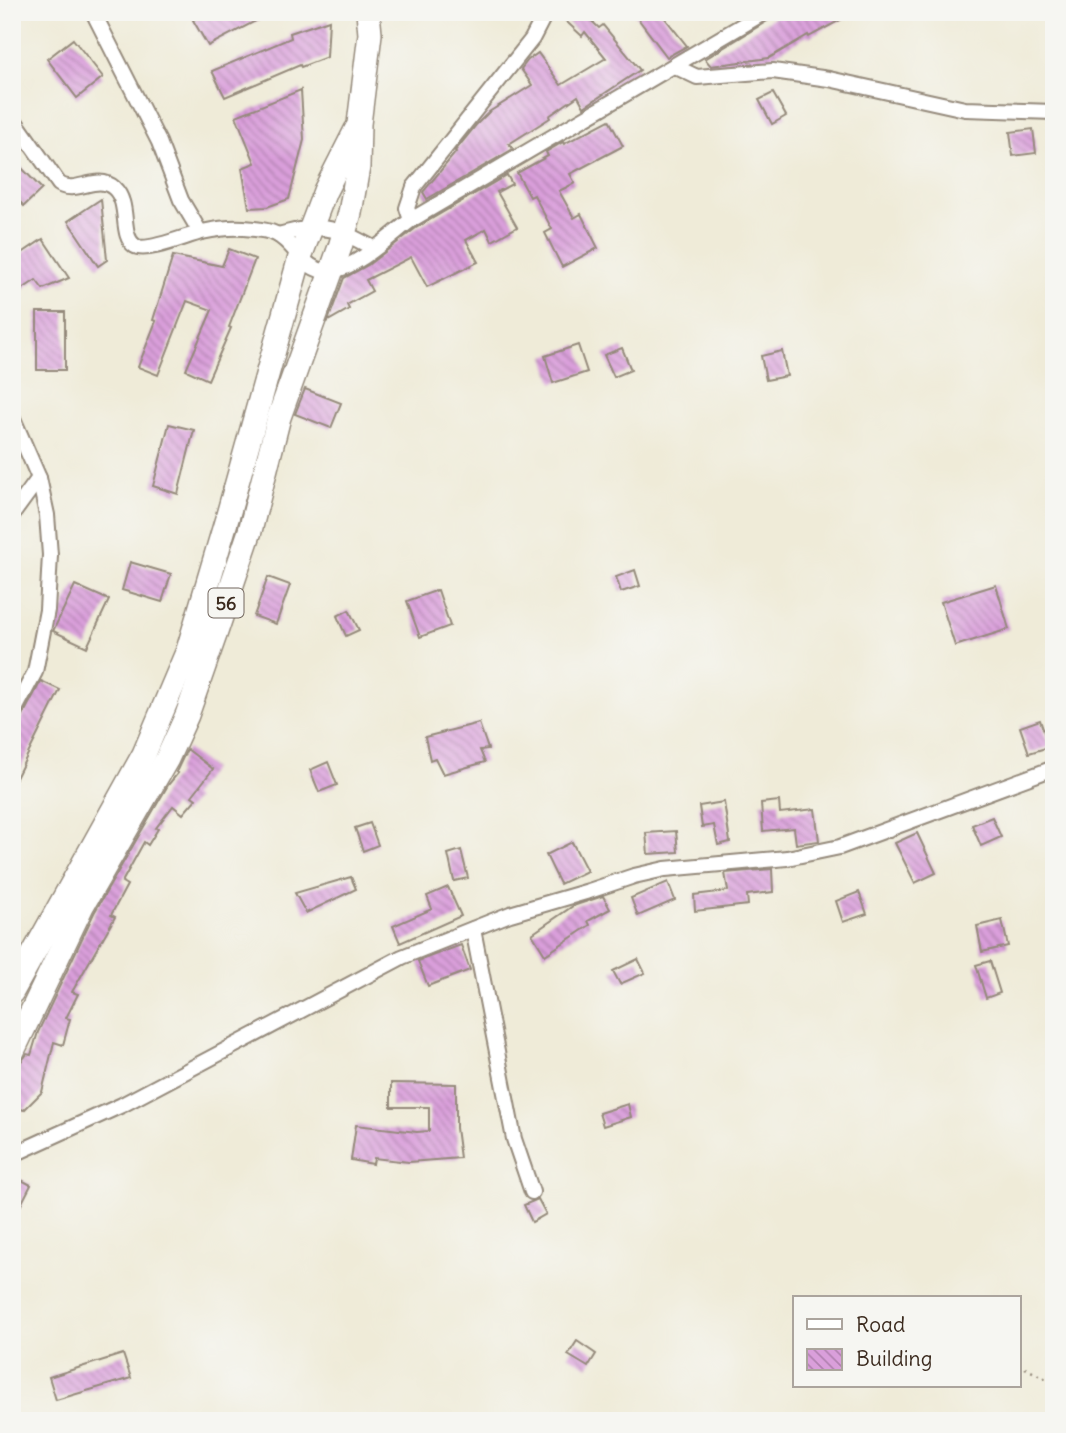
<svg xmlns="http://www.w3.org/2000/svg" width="1066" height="1433" font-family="Delius,sans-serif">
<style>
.building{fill:url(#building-back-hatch)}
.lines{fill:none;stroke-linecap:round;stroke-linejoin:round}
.street-casing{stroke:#958a7b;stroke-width:18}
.primary-casing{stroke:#958a7b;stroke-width:26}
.path{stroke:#958a7b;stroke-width:2.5;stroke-dasharray:2 5;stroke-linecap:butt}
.street{stroke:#fff;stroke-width:14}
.primary{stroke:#fff;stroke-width:23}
.labels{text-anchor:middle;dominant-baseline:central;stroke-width:5;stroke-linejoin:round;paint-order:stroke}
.shield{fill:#f6f6f2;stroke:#73675e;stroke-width:2}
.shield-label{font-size:18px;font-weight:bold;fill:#3b2a1e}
</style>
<defs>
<pattern id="building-back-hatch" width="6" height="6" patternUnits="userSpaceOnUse" patternTransform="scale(1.75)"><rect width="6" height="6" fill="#da9fdb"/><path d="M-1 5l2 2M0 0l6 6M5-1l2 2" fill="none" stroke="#b282b1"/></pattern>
</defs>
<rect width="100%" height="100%" fill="#f6f6f2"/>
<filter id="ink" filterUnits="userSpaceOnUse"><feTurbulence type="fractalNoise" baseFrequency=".0143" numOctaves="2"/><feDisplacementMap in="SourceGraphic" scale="14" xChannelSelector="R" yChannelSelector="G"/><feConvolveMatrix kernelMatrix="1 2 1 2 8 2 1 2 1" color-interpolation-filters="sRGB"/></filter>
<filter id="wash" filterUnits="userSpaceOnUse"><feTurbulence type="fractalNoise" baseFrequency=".00686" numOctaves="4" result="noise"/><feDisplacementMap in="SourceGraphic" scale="28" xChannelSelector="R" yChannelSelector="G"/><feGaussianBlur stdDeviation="1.57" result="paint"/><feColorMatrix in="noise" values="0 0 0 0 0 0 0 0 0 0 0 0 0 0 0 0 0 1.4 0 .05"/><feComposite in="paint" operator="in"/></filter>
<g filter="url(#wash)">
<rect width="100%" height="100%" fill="#efebd8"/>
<g id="blocks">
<!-- building -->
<g class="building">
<path d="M 207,12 L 273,12 L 208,46 L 193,20 Z"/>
<path d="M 556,12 L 582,12 L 599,28 L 603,25 L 640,70 L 584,107 L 578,96 L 549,116 L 550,118 L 509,144 L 513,149 L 427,199 L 423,192 L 456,152 L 455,151 L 476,125 L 489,112 L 532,85 L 521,69 L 528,60 L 538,53 L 561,85 L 606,58 L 585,32 L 582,36 Z"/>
<path d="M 633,12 L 660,12 L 687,46 L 667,57 Z"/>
<path d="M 782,12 L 855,12 L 809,37 L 808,35 L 769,58 L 711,66 L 705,59 Z"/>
<path d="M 329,20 L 327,57 L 301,67 L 300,65 L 225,97 L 212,71 L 291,38 L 290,33 Z"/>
<path d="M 73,39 L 103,77 L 77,98 L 47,59 Z"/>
<path d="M 301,90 L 304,140 L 289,199 L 267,207 L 249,208 L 242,168 L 255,163 L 236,116 Z"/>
<path d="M 773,93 L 786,116 L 772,124 L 759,100 Z"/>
<path d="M 609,120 L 623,146 L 570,174 L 575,183 L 559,191 L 574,218 L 581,214 L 598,248 L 562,267 L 545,233 L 552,229 L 534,195 L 530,197 L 517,173 L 548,156 L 546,152 L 563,142 L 564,144 Z"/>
<path d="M 1033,129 L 1036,153 L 1013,156 L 1010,132 Z"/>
<path d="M 18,164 L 42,189 L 24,206 L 12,194 L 12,170 Z"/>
<path d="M 507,175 L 512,184 L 497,192 L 517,227 L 492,241 L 486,229 L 466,240 L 478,262 L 427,287 L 411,257 L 366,280 L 372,291 L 347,305 L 349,309 L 328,321 L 344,278 L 368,265 L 416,228 Z"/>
<path d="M 101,199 L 107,260 L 98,266 L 68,221 Z"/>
<path d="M 43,239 L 69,278 L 43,289 L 36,280 L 12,296 L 12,260 Z"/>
<path d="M 229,249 L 255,259 L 229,327 L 231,328 L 208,380 L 186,370 L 212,310 L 187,301 L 158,375 L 138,367 L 156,321 L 153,320 L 173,256 L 222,266 Z"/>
<rect x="37" y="312" width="28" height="58"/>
<path d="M 578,345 L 587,372 L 553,383 L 545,356 Z"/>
<path d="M 622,348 L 631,370 L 614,377 L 604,355 Z"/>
<path d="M 782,351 L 787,376 L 766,380 L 761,356 Z"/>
<path d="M 305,389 L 341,403 L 331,428 L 295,414 Z"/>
<path d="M 169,424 L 194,430 L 178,494 L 153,486 Z"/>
<path d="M 130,562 L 171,574 L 162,602 L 122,590 Z"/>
<path d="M 635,570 L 640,586 L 621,592 L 616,577 Z"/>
<path d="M 268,577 L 290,585 L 276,624 L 254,616 Z"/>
<path d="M 75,585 L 109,600 L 87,647 L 53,631 Z"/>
<path d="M 996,585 L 1009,629 L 955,646 L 941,602 Z"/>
<path d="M 438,590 L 450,626 L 420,637 L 407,601 Z"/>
<path d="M 349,610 L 359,630 L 346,636 L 337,616 Z"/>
<path d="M 41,681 L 60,690 L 12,786 L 12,736 Z"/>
<path d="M 1040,720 L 1049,747 L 1029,753 L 1020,727 Z"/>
<path d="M 479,723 L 488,749 L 480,750 L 485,762 L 443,774 L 435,758 L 430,760 L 425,737 Z"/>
<path d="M 187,749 L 213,769 L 192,796 L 196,799 L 183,814 L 173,806 L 156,828 L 158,829 L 148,845 L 144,842 L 122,882 L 127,885 L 111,915 L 115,917 L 72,992 L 78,994 L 66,1018 L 70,1019 L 63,1045 L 54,1042 L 42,1092 L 24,1110 L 12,1106 L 12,1089 L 18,1065 L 27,1054 L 31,1055 L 38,1032 L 94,913 L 168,785 L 178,773 L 176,772 Z"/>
<path d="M 328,762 L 337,785 L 319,792 L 310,770 Z"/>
<path d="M 779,801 L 780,813 L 815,809 L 819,841 L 796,844 L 794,828 L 763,831 L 761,803 Z"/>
<path d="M 724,802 L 730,842 L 718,845 L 714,825 L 702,827 L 699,806 Z"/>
<path d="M 992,817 L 1001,837 L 981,846 L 972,825 Z"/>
<path d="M 370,823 L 378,845 L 363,851 L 355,828 Z"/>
<path d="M 676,831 L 678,852 L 648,854 L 646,833 Z"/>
<path d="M 917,833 L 936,873 L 915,883 L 895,843 Z"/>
<path d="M 572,842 L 587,871 L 560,884 L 546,855 Z"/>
<path d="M 461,850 L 468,878 L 454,881 L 448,854 Z"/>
<path d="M 772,869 L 773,892 L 747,895 L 748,905 L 695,911 L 694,895 L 728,891 L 725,873 Z"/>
<path d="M 351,877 L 356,889 L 306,913 L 295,893 Z"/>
<path d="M 668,882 L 675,900 L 638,916 L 631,898 Z"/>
<path d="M 448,887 L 461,916 L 400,943 L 393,926 L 432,909 L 427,896 Z"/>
<path d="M 859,892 L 867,914 L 843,922 L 836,901 Z"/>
<path d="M 603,896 L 610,909 L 588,921 L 590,925 L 545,955 L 532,934 L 573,906 Z"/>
<path d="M 1002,920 L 1008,946 L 982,952 L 977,926 Z"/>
<path d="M 461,945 L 470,970 L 428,986 L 418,961 Z"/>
<path d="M 638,959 L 645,973 L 620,984 L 613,971 Z"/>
<path d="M 990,961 L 1000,993 L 986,998 L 976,965 Z"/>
<path d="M 391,1083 L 456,1084 L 456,1128 L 460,1158 L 409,1162 L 374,1158 L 373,1164 L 351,1160 L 356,1125 L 417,1132 L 429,1131 L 429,1107 L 391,1107 Z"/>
<path d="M 628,1104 L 631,1117 L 603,1126 L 599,1113 Z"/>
<path d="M 12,1175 L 31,1185 L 12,1222 Z"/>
<path d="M 538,1199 L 546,1214 L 532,1222 L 524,1205 Z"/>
<path d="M 577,1341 L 596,1354 L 588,1367 L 568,1355 Z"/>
<path d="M 123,1354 L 131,1378 L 56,1400 L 49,1377 Z"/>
</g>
</g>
</g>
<g filter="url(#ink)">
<use href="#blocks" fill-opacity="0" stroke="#958a7b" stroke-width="2"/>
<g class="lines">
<defs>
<g id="street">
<path d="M 93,12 L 159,142 L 181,200 L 200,232"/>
<path d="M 674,66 L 697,77 L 773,71 L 829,79 L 965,109 L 1054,112"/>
<path d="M 12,117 L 59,184 C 76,195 97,173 114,188 C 131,204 119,235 135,246 C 147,253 188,235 202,232 C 216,229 230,227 244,228 C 255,229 266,229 276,234 C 295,243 305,274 331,271 C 357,268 391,235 411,220 L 765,12"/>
<path d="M 411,220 L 407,208 L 414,187 L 532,39 L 546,12"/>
<path d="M 278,235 C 323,223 333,226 373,248"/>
<path d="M 12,416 L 39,478 L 47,515 L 50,555 L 47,610 L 35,672 L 12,715"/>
<path d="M 12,515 L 39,478"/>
<path d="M 473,929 L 514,1139 L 532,1192"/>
<path d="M 12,1155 L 122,1105 L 402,957 L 510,914 L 589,891 L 634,876 L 665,869 L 787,858 L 840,847 L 1054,768"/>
</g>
<g id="primary">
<path d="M 12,992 L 144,754 L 188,650 L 228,515 L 300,257 L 325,191 L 356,130"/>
<path d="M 12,1053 L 82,906 L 167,759 L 187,715 L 216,632 L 250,531 L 279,417 L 340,247 L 350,213 L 358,167 L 359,124 L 370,34 L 368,12"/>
</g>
</defs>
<!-- street casing -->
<use href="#street" class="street-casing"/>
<!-- primary casing -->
<use href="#primary" class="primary-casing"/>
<!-- path -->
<path class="path" d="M 1025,1368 L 1054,1383"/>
<!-- street -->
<use href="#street" class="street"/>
<!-- primary -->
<use href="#primary" class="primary"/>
</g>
</g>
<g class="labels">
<!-- shield labels -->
<rect class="shield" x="208.5" y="588.5" width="35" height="29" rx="5"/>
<g class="shield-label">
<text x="226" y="603">56</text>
</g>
</g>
<!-- margin -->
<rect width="1066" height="1433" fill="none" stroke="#f6f6f2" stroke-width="42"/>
<!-- legend -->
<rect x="793" y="1296" width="228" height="91" fill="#f6f6f2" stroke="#aba49d" stroke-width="2"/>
<rect x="807" y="1319" width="35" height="10" fill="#ffffff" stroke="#aba49d" stroke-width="2"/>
<text x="856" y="1332" font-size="21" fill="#3b2a1e">Road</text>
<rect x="807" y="1349" width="35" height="21" fill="url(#building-back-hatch)" stroke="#aba49d" stroke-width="2"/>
<text x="856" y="1366" font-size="21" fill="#3b2a1e">Building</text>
</svg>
